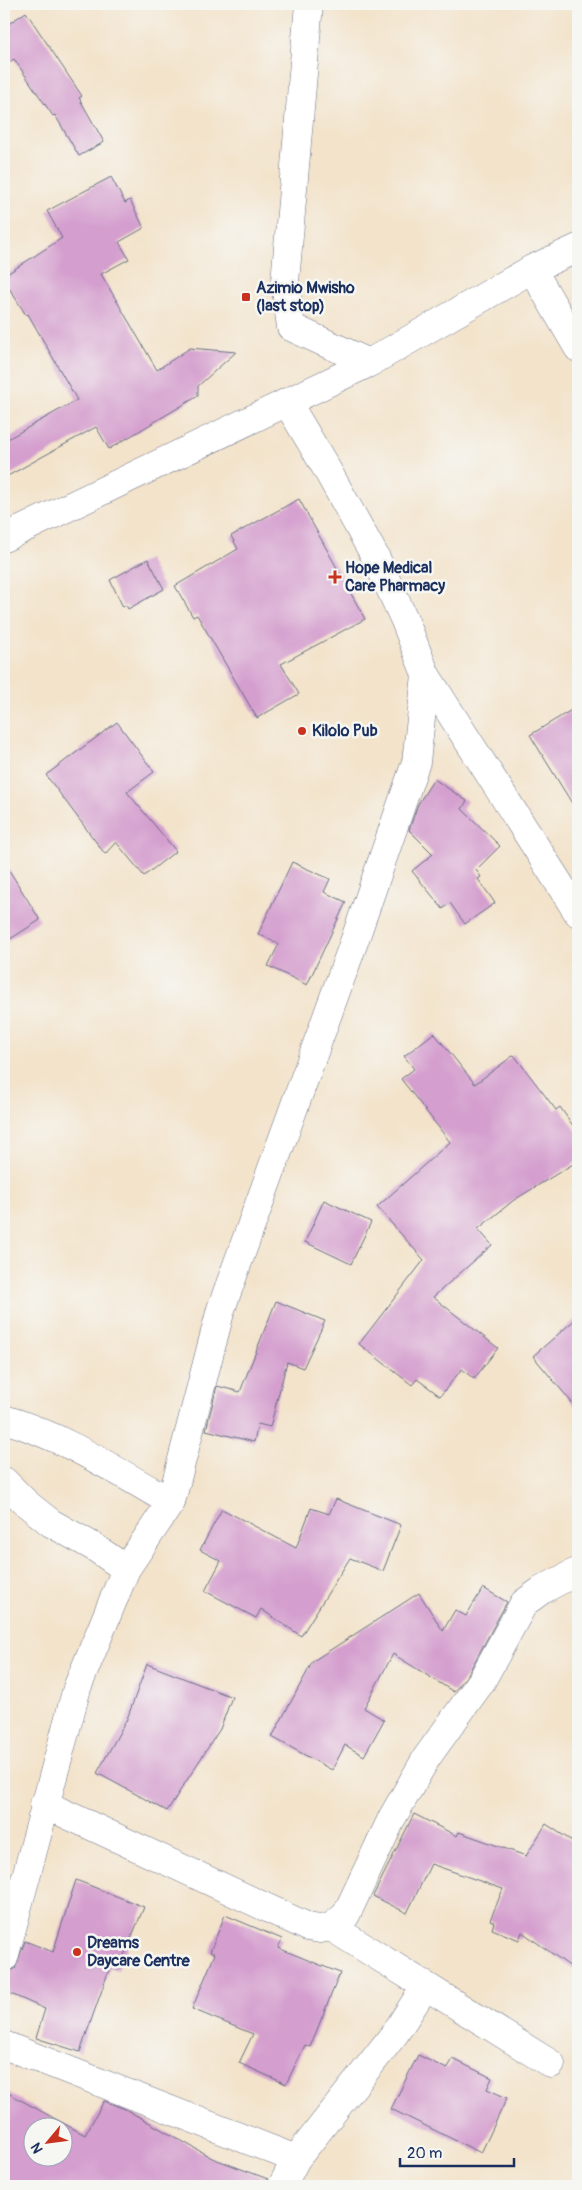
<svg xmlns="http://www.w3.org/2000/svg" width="582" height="2190" font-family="Pangolin,sans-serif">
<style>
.building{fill:#d49ece;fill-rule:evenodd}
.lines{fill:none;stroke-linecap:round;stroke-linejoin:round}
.street-casing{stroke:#676e84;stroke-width:29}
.street{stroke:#fff;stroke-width:28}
.poi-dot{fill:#c8321e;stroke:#f6f6f2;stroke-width:2}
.labels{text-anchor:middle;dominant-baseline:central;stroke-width:5;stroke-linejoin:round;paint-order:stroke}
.poi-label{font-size:16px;font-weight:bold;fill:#1b2f5e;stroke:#f6f6f2;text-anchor:start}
</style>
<rect width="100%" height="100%" fill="#f6f6f2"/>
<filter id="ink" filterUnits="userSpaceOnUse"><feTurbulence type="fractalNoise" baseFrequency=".02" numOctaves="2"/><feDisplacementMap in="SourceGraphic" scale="10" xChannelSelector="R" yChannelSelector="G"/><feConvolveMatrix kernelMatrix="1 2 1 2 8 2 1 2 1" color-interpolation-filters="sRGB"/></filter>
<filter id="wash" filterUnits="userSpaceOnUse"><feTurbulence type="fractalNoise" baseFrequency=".0096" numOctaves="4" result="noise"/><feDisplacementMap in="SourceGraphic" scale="20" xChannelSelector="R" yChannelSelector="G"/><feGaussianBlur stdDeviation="1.12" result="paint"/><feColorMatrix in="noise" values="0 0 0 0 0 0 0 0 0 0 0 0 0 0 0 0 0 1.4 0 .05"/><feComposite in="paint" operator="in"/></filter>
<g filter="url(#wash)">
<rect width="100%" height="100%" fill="#f3e3cb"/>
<g id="blocks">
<!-- building -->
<g class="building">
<path d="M 26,12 L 82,96 L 79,98 L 104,142 L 79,156 L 55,115 L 53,116 L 14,59 L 4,66 L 4,27 Z"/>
<path d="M 111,177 L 125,203 L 130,200 L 144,228 L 119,242 L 129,259 L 101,274 L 157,370 L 190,348 L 236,352 L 198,386 L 198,396 L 109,449 L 96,427 L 4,478 L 4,441 L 77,400 L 28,314 L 26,315 L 4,280 L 4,276 L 62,238 L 47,211 Z"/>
<path d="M 299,499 L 365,619 L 281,664 L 299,694 L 257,718 L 197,615 L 193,617 L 175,586 L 238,549 L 231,536 Z"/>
<path d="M 148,559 L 164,589 L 128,609 L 126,605 L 123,607 L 110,580 Z"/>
<path d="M 578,706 L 578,813 L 530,735 Z"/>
<path d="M 117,722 L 154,772 L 127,792 L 176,851 L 144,876 L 116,842 L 105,854 L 46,775 Z"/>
<path d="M 434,779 L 467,801 L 462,809 L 500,846 L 476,870 L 481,877 L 478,879 L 495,903 L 465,924 L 450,903 L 443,909 L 412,871 L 433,854 L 409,830 L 418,804 Z"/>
<path d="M 4,862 L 40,920 L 4,943 Z"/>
<path d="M 292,862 L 330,879 L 324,892 L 346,902 L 307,985 L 268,966 L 279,944 L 258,934 Z"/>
<path d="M 434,1033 L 475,1084 L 514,1055 L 556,1110 L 560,1107 L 578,1133 L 578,1161 L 514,1200 L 478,1229 L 492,1245 L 433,1297 L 498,1348 L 474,1379 L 462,1369 L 440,1396 L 417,1379 L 412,1385 L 359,1344 L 424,1260 L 377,1207 L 450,1142 L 401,1079 L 414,1069 L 404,1056 Z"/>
<path d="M 324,1200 L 371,1222 L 351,1264 L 305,1242 Z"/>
<path d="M 276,1301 L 325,1321 L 303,1368 L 287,1362 L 270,1427 L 258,1424 L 254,1442 L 206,1430 L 217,1386 L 240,1392 Z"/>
<path d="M 578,1317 L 578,1410 L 533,1356 Z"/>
<path d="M 336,1499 L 401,1525 L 383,1571 L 350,1558 L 301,1636 L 261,1609 L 256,1618 L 205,1591 L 221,1561 L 200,1550 L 222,1509 L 296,1548 L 311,1508 L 329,1514 Z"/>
<path d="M 483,1588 L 507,1602 L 468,1674 L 454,1692 L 393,1654 L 364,1708 L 384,1720 L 364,1756 L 345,1745 L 332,1770 L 272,1737 L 313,1661 L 419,1593 L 443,1631 L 455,1610 L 466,1616 Z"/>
<path d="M 147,1664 L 232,1697 L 220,1729 L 167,1811 L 97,1773 L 127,1719 Z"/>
<path d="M 414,1814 L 457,1836 L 459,1832 L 526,1856 L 546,1824 L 578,1845 L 578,1972 L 522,1932 L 519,1940 L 492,1929 L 494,1922 L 490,1920 L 503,1889 L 431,1864 L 407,1913 L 373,1896 Z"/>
<path d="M 76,1880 L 144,1907 L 118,1970 L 110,1967 L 80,2052 L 36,2038 L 45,2009 L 4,1991 L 4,1973 L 15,1969 L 25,1941 L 53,1952 Z"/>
<path d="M 225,1915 L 282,1939 L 278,1948 L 340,1973 L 310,2047 L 305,2045 L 286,2084 L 239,2063 L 253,2034 L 192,2009 L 215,1954 L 210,1952 Z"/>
<path d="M 418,2055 L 447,2069 L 453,2059 L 492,2078 L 487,2089 L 507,2098 L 481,2153 L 391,2109 Z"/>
<path d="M 4,2091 L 85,2135 L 104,2101 L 125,2109 L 212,2158 L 268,2179 L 266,2186 L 4,2186 ZM 32,2128 L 62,2128 L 62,2158 L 32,2158 Z"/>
</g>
</g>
</g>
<g filter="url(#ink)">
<use href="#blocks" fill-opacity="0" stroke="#676e84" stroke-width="1"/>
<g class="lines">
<defs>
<g id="street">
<path d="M 309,4 L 285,282 L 291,327 L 369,363"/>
<path d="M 532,269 L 578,348"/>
<path d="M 4,538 L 369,363 L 532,269 L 578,248"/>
<path d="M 426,675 L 578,913"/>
<path d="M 4,1419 C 63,1436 118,1472 171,1502"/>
<path d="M 4,1481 L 26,1503 L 51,1523 L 94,1547 L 126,1569"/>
<path d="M 44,1804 L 308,1927 L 320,1929 L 331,1927 L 346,1915 L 393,1816 L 427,1757 L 481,1682 L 524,1603 L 542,1590 L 578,1571"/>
<path d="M 331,1927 L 551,2064"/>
<path d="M 4,1958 L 77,1688 L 126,1569 L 171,1502 L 221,1309 L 355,939 L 416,762 L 426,675 L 405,621 L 376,558 L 325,466 L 287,402"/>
<path d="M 4,2045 L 296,2159"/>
<path d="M 282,2186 L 296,2159 L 396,2032 L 425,1987"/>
</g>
</defs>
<!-- street casing -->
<use href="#street" class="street-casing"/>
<!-- street -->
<use href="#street" class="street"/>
</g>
</g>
<!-- markers -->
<g class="poi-dot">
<rect x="241" y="292" width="10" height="10" rx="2.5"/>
<path d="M332.5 569.5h5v5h5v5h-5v5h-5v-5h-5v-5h5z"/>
<circle cx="302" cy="731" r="5"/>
<circle cx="77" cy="1952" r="5"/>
</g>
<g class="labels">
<!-- poi labels -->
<g class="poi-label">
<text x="256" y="288">Azimio Mwisho<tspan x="256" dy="18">(last stop)</tspan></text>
<text x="345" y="568">Hope Medical<tspan x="345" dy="18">Care Pharmacy</tspan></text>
<text x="312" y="731">Kilolo Pub</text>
<text x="87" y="1943">Dreams<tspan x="87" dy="18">Daycare Centre</tspan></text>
</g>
</g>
<!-- margin -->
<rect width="582" height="2190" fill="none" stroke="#f6f6f2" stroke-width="20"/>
<!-- north arrow -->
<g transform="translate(48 2142) rotate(241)"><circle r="24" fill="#f6f6f2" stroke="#9ea6b7"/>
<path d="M0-4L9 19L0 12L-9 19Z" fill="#c8321e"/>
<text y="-8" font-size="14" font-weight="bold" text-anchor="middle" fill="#1b2f5e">N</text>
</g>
<!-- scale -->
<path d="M400 2158v8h114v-8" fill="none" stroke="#1b2f5e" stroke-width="2.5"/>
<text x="407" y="2158" font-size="15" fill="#1b2f5e" stroke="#f6f6f2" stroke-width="4" paint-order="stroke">20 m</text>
</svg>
